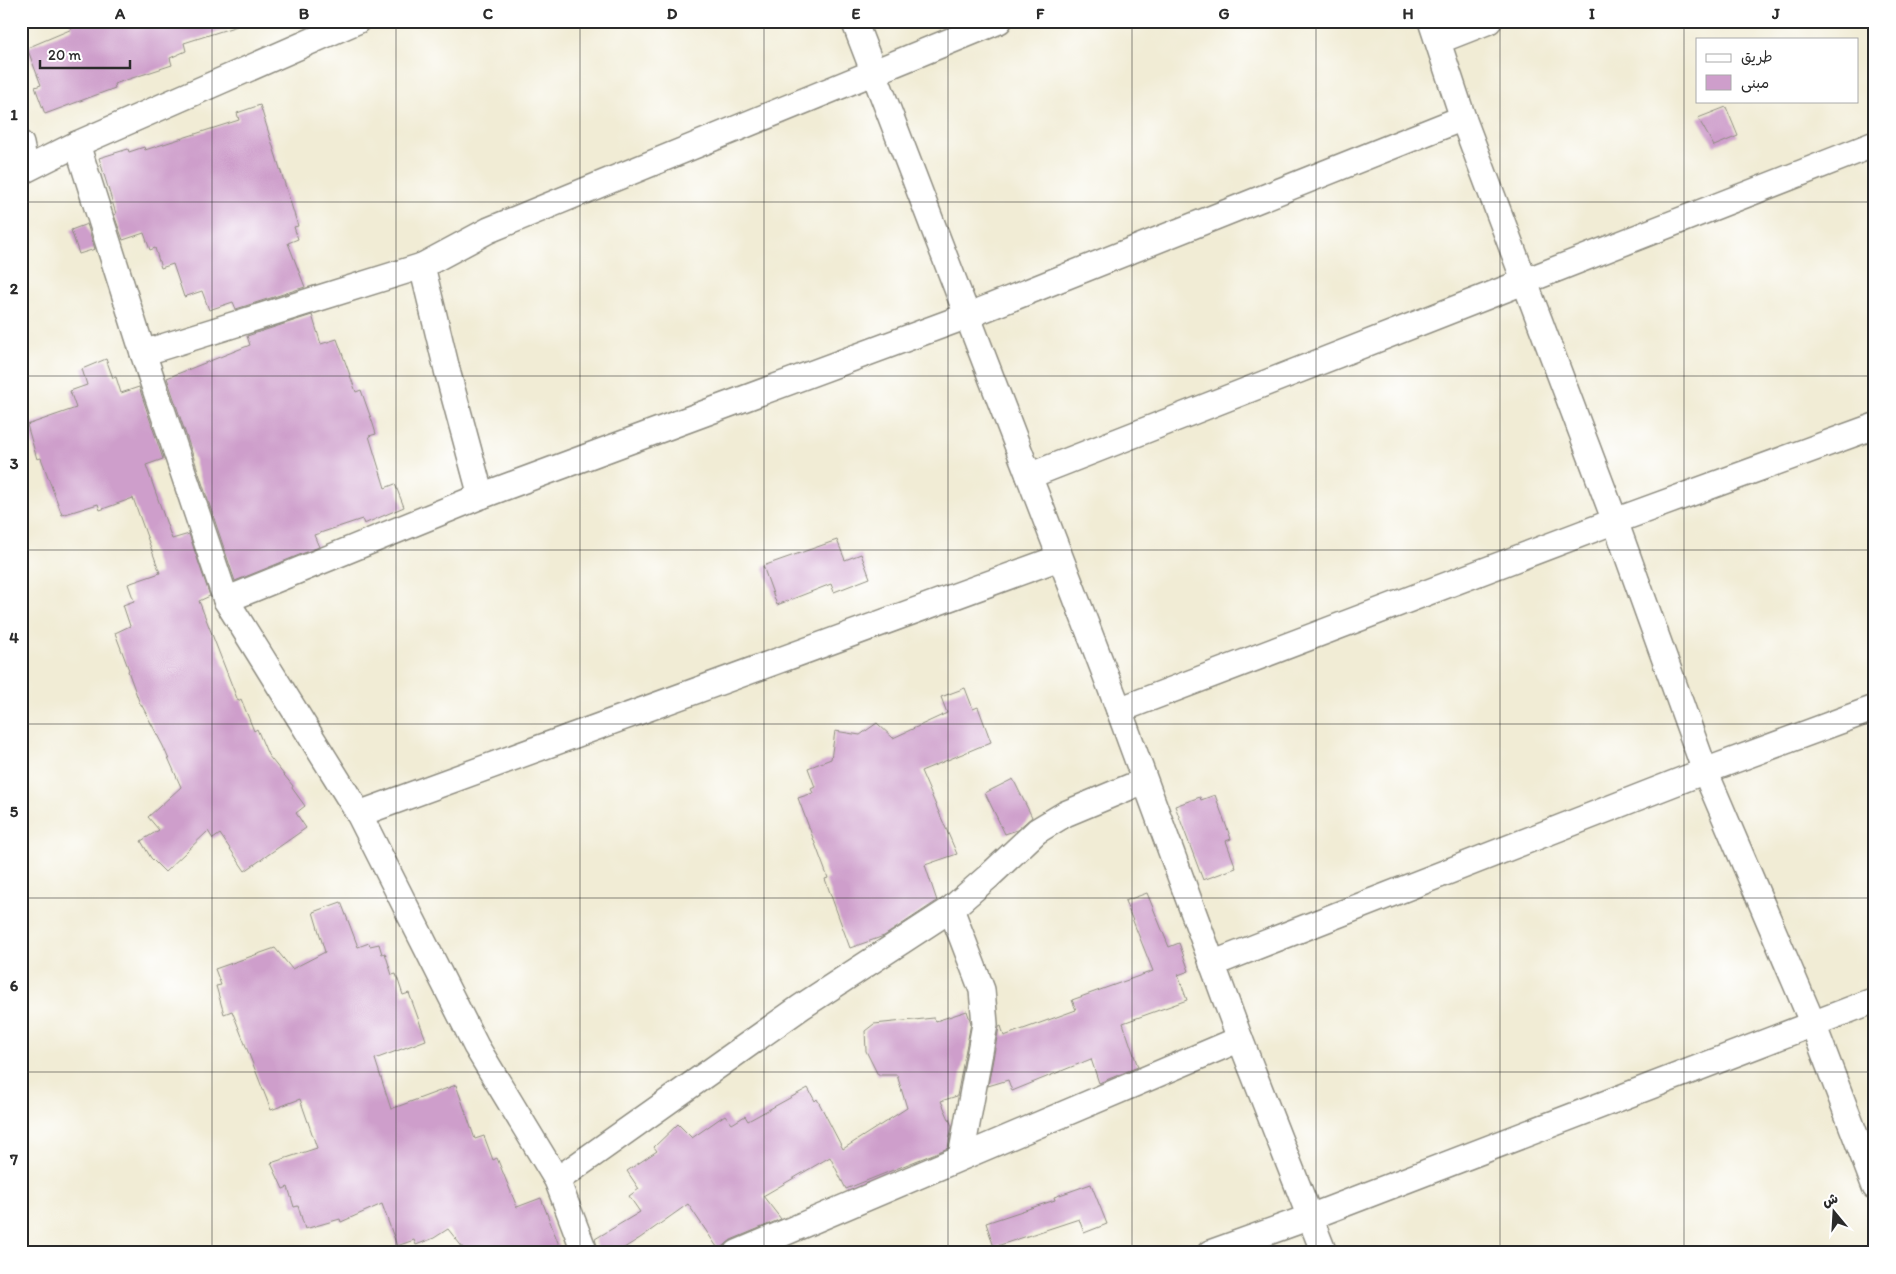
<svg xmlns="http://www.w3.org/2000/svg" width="1896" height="1274" font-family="Itim,'Playpen Sans Arabic',sans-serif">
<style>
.building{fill:#ce9ecb}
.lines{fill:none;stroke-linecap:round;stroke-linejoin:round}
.street-casing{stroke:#8e8c80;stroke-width:28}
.street{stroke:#fff;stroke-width:25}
.grid{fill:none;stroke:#2b2b2b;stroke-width:1;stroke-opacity:0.55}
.neatline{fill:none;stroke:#2b2b2b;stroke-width:2}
.grid-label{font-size:16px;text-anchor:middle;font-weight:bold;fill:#2b2b2b}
</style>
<rect width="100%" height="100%" fill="#fff"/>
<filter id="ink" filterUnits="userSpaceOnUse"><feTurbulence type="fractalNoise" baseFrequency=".02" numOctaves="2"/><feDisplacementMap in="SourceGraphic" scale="10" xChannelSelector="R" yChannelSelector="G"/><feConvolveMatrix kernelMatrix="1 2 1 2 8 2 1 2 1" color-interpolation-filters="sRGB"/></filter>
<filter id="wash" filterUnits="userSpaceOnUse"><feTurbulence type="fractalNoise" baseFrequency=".0096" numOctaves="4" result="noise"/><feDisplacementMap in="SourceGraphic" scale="20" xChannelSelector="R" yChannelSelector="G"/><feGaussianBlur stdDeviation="1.12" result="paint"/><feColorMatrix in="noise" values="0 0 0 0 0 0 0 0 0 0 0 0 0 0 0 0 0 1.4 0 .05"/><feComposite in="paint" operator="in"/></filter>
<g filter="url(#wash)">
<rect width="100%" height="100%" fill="#f1ecd5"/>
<g id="blocks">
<!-- building -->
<g class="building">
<path d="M 69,21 L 236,21 L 237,26 L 184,43 L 186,51 L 170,58 L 172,65 L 114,84 L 115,88 L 45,114 L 35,87 L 41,85 L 27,48 L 72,29 Z"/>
<path d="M 260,105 L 298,226 L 294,227 L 298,239 L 288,243 L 305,287 L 236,309 L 233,302 L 209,310 L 202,291 L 184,297 L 173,264 L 161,268 L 155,248 L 150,250 L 144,233 L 123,240 L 114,215 L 116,214 L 99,158 L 128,149 L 129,152 L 144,147 L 145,150 L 239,120 L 237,113 Z"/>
<path d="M 1726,107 L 1738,136 L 1714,146 L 1698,118 Z"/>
<path d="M 87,224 L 95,249 L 79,254 L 71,230 Z"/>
<path d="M 312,315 L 321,344 L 337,339 L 356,392 L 361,390 L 373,424 L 376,434 L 369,436 L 385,488 L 395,484 L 404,507 L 364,524 L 362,519 L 314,535 L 319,547 L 235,581 L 167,378 L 250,345 L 247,336 Z"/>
<path d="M 106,359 L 113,378 L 116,377 L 121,393 L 139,387 L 163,459 L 146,465 L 172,539 L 189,534 L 210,596 L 199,601 L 238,701 L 241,699 L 254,731 L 257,729 L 268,755 L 293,786 L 292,788 L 305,806 L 296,813 L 306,828 L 245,871 L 220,834 L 213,839 L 208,831 L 165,872 L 151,858 L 141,841 L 159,830 L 148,817 L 181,787 L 163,746 L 141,704 L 140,704 L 128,671 L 129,670 L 115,633 L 130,626 L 123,605 L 134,601 L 128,584 L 160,573 L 133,498 L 100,510 L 98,504 L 62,515 L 41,458 L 37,459 L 27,425 L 76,408 L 70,391 L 87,385 L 82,369 Z"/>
<path d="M 837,540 L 845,560 L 861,554 L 870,578 L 834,592 L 831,584 L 777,605 L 763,566 Z"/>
<path d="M 965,688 L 973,709 L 978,707 L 991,742 L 921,771 L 957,854 L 925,865 L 937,901 L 884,936 L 850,948 L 825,879 L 828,878 L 798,798 L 813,793 L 811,789 L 815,787 L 808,768 L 831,759 L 835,731 L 860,735 L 877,723 L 893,738 L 947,713 L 941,697 Z"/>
<path d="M 1013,779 L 1032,817 L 1017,830 L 1005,834 L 985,793 Z"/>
<path d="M 1215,795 L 1231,839 L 1226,841 L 1236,868 L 1203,880 L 1175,806 L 1200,797 L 1201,800 Z"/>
<path d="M 1147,893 L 1169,947 L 1179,943 L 1189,971 L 1178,975 L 1187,1000 L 1123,1023 L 1138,1067 L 1099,1083 L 1091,1059 L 1012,1091 L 1008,1080 L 988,1086 L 999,1027 L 1001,1026 L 1004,1036 L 1076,1010 L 1072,1000 L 1153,971 L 1125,901 Z"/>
<path d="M 341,902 L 358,947 L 369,943 L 370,946 L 379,944 L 382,954 L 385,953 L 392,975 L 396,974 L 403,995 L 409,993 L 426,1040 L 375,1059 L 391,1109 L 456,1085 L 475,1139 L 484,1136 L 493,1160 L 497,1158 L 517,1207 L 541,1198 L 562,1253 L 467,1253 L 448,1229 L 434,1238 L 416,1245 L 414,1240 L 397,1246 L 382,1204 L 341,1222 L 340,1219 L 305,1229 L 298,1206 L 294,1207 L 288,1187 L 283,1189 L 271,1163 L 317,1148 L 300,1099 L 271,1110 L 232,1011 L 224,1014 L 216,986 L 221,985 L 215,969 L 275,948 L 292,969 L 325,952 L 313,912 Z"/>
<path d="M 967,1011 L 971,1023 L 957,1096 L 941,1101 L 952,1126 L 948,1148 L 846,1189 L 830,1157 L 763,1196 L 781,1219 L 731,1240 L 719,1250 L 688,1204 L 640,1238 L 616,1253 L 599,1253 L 595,1239 L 640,1212 L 629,1196 L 639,1189 L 627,1171 L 657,1151 L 654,1147 L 678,1124 L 692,1138 L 725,1115 L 732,1124 L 745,1116 L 748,1121 L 808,1088 L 815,1101 L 817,1099 L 843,1149 L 907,1108 L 897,1075 L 878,1075 L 866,1051 L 865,1031 L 874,1024 L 934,1018 L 936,1021 Z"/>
<path d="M 1091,1184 L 1107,1224 L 1084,1233 L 1079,1219 L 994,1247 L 986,1223 L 1055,1200 L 1054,1197 Z"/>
</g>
</g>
</g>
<g filter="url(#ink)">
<use href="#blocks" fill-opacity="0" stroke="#8e8c80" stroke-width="1"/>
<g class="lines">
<defs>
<g id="street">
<path d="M 854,21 L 1119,710 L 1240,1039 L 1324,1253"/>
<path d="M 1431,21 L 1463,118 L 1615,521 L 1705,771 L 1813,1024 L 1875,1187"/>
<path d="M 1438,41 L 1489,21"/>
<path d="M 21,144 L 26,169"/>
<path d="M 77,144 L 143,353 L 226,600 L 359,814 L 476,1046 L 557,1180 L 585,1253"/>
<path d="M 21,172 L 77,144 L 357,21"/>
<path d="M 422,266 L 448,374 L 481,496"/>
<path d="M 143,353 L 422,266 L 489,230 L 999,21"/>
<path d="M 1029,476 L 1875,144"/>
<path d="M 226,600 L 481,496 L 967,316 L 1463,118"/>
<path d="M 1119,710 L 1615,521 L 1875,426"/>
<path d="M 359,814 L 1059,558"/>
<path d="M 951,909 L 982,990 L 985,1024 L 961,1157"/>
<path d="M 1212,964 L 1705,771 L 1875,708"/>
<path d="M 557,1180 L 801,1007 L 951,909 L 989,876 L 1037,831 L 1065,814 L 1144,781"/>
<path d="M 737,1253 L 1240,1039"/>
<path d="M 1210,1253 L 1310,1217 L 1875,1000"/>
</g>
</defs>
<!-- street casing -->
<use href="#street" class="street-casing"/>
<!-- street -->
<use href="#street" class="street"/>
</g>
</g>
<!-- grid -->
<path class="grid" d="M 212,21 L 212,1253M 396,21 L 396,1253M 580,21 L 580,1253M 764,21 L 764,1253M 948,21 L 948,1253M 1132,21 L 1132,1253M 1316,21 L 1316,1253M 1500,21 L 1500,1253M 1684,21 L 1684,1253M 21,202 L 1875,202M 21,376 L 1875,376M 21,550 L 1875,550M 21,724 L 1875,724M 21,898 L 1875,898M 21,1072 L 1875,1072"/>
<!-- margin -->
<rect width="1896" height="1274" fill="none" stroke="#fff" stroke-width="55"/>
<!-- legend -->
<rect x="1696" y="38" width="162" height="65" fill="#ffffff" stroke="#aaaaaa"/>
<rect x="1706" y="54" width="25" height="8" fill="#ffffff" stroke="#aaaaaa"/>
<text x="1741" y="62" font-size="15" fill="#2b2b2b">طريق</text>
<rect x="1706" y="75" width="25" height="15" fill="#ce9ecb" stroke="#aaaaaa"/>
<text x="1741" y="88" font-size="15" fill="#2b2b2b">مبنى</text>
<!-- north arrow -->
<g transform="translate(1834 1212) rotate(342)" stroke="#ffffff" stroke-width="4" paint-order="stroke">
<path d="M0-4L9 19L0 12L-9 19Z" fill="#2b2b2b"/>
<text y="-8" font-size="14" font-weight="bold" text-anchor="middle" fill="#2b2b2b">ش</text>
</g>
<!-- scale -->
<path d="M40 60v8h90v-8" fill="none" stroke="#2b2b2b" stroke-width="2.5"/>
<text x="48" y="60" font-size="15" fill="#2b2b2b" stroke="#ffffff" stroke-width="4" paint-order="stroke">20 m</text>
<rect x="28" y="28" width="1840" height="1218" class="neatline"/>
<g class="grid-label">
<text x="120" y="19">A</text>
<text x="304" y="19">B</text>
<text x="488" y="19">C</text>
<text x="672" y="19">D</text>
<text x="856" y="19">E</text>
<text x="1040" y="19">F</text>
<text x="1224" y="19">G</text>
<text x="1408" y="19">H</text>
<text x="1592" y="19">I</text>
<text x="1776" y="19">J</text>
<text x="14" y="120">1</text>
<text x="14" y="294">2</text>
<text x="14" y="469">3</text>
<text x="14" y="643">4</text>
<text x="14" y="817">5</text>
<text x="14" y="991">6</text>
<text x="14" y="1165">7</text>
</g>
</svg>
